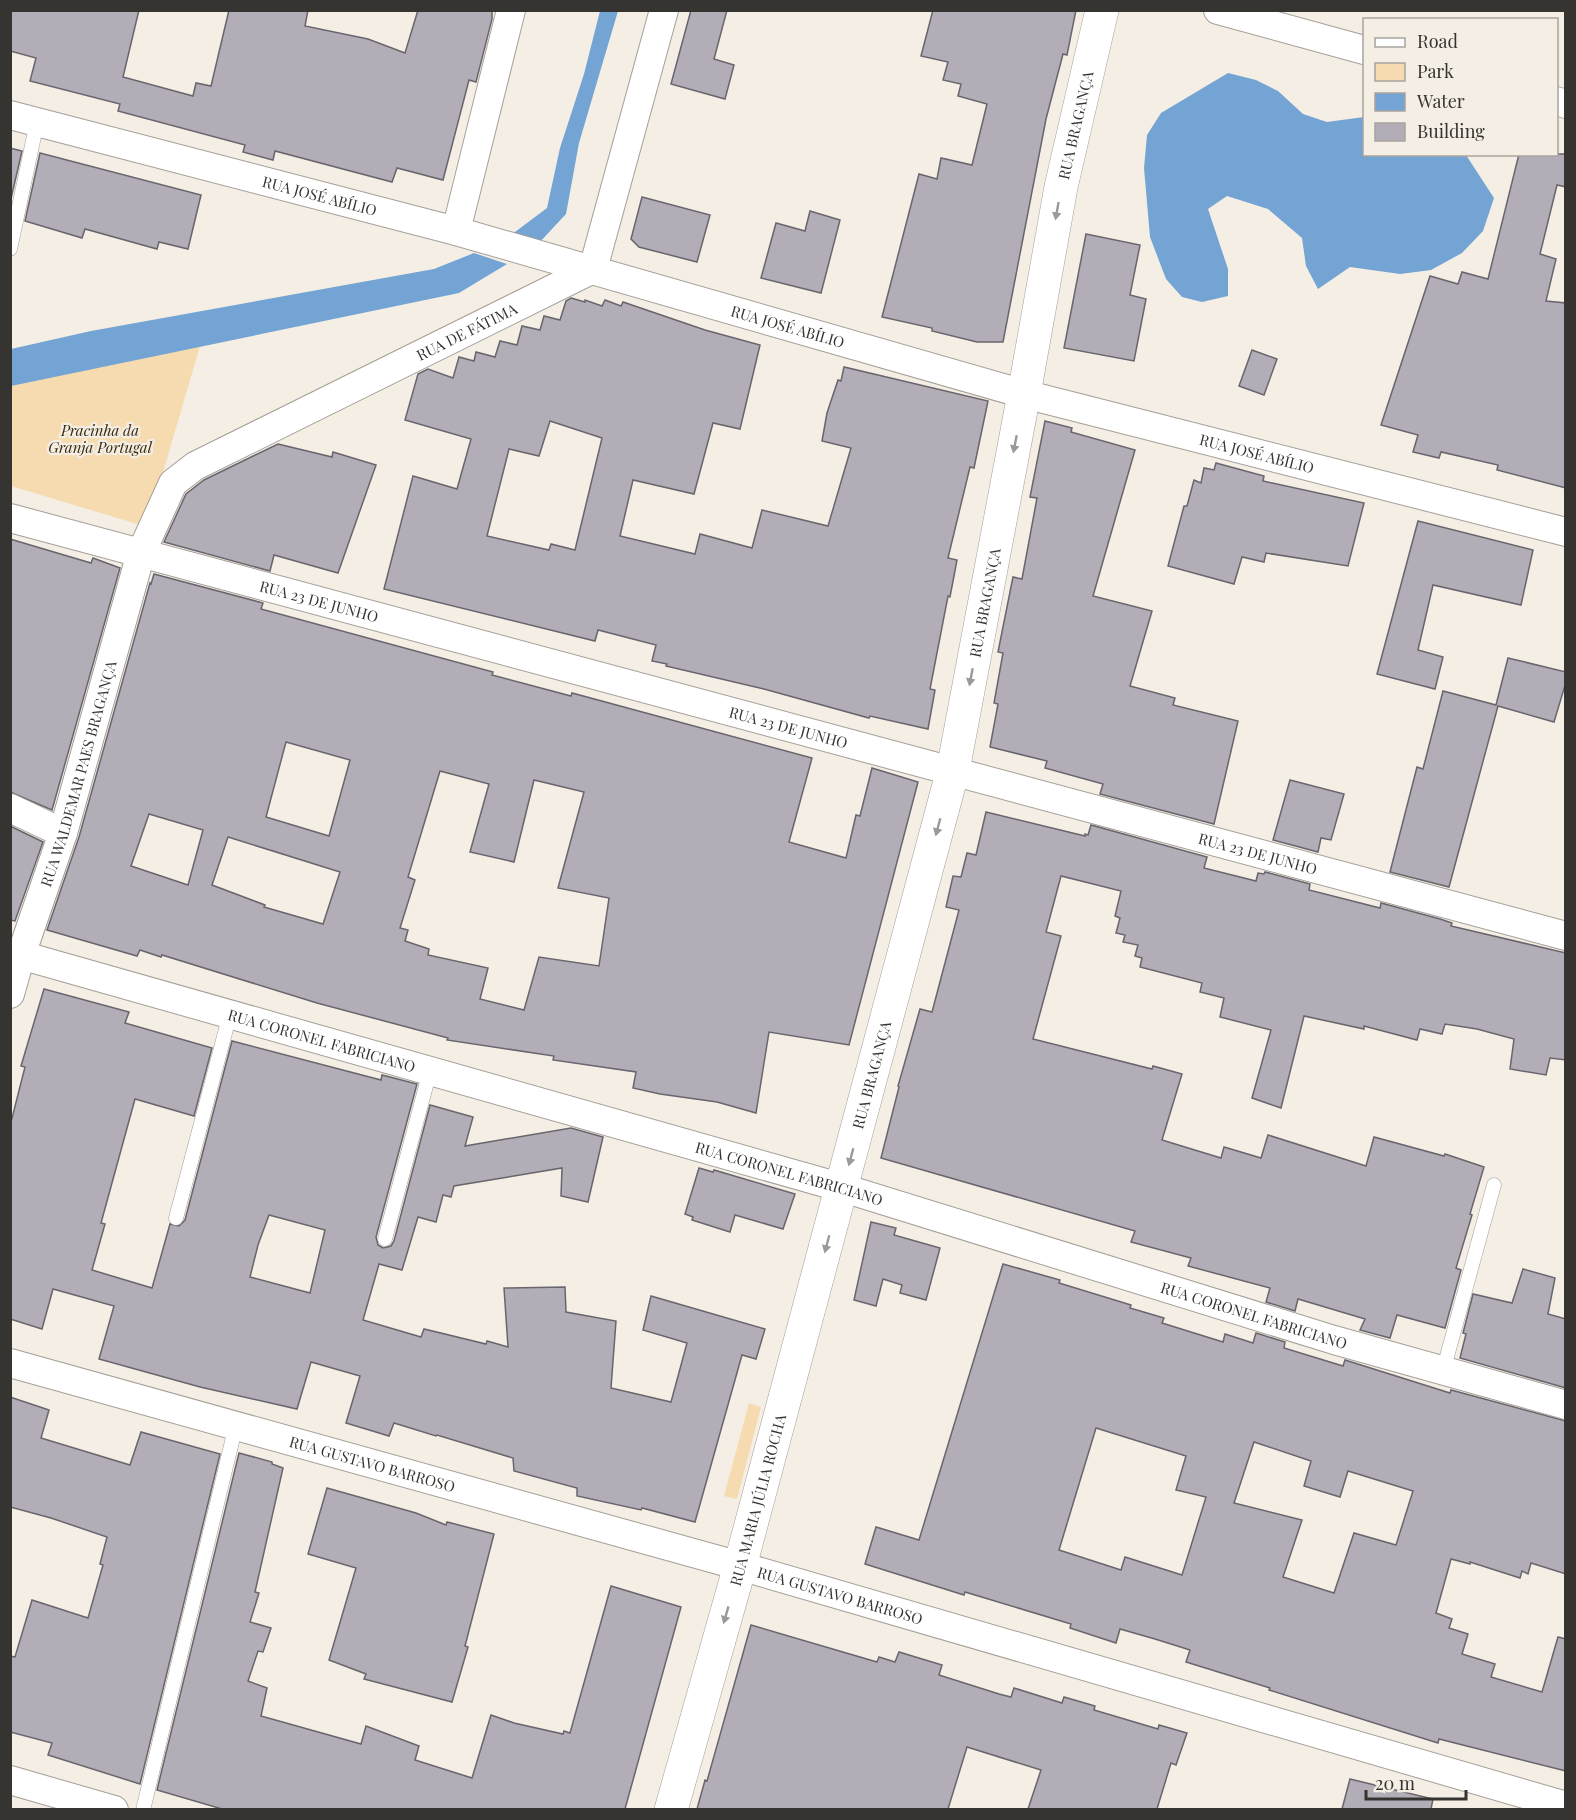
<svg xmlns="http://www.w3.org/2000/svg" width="1576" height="1820" font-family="'Playfair Display',serif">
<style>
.green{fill:#f6dbb0}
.water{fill:#74a4d3}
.building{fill:#b2adb6;stroke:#69656c;stroke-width:1.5;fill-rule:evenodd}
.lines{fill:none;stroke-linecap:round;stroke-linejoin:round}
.service-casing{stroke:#a49f97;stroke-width:15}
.minor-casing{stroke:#a49f97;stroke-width:30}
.tertiary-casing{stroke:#a49f97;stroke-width:34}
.service{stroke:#fff;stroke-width:14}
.minor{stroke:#fff;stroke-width:28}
.tertiary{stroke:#fff;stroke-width:33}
.oneway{fill:#9a9a98}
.labels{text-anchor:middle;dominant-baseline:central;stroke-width:4.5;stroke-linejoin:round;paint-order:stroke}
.street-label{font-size:15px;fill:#363430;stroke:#f4eee5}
.park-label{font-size:15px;font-style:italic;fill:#39290f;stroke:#f4eee5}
</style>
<rect width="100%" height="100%" fill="#f4eee5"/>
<!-- green -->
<g class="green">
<path d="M 200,346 L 147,527 L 11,486 L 11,385 Z"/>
<path d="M 749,1403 L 761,1407 L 737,1499 L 724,1496 Z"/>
</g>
<!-- water -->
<g class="water">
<path d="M 600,11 L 618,11 L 579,143 L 566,214 L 538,244 L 511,235 L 547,208 L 560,148 L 584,74 Z"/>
<path d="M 1228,73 L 1256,80 L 1278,91 L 1303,114 L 1327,122 L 1364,117 L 1364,154 L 1466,155 L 1494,198 L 1483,231 L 1462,253 L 1431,270 L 1400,274 L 1350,267 L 1318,289 L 1306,266 L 1302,238 L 1268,209 L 1227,196 L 1208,209 L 1228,269 L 1228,296 L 1202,302 L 1182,297 L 1166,279 L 1150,237 L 1144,168 L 1147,135 L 1161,113 Z"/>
<path d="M 474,253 L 507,264 L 459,293 L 11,386 L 11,349 L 91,331 L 434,269 Z"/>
</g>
<!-- building -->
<g class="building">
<path d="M 10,10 L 139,10 L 123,77 L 193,96 L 196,83 L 211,86 L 229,10 L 308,10 L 305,26 L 368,39 L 405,53 L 418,10 L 492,10 L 492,19 L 476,82 L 469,80 L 443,180 L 397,168 L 392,182 L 275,151 L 273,160 L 243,152 L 245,145 L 118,111 L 120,104 L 30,81 L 36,58 L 10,51 Z"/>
<path d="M 691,10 L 727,10 L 714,59 L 734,65 L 725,99 L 671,84 Z"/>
<path d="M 933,10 L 1076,10 L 1067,55 L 1063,54 L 1046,119 L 1003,342 L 977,342 L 932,331 L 932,328 L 882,317 L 919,174 L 937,179 L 941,158 L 972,165 L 987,104 L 958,96 L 961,84 L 943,80 L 948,62 L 921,56 Z"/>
<path d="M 10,148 L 22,151 L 10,203 Z"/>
<path d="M 40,153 L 201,195 L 188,249 L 159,242 L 157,249 L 85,229 L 82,238 L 25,221 Z"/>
<path d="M 1519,154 L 1566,154 L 1566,187 L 1557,185 L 1540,254 L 1556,259 L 1546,301 L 1566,303 L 1566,488 L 1497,470 L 1498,465 L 1441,452 L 1439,458 L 1413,452 L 1418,435 L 1381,425 L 1430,276 L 1458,284 L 1462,272 L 1488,279 Z"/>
<path d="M 642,197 L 710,215 L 697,262 L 639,247 L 631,239 Z"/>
<path d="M 810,211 L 840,220 L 821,293 L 761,278 L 776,223 L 805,231 Z"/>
<path d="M 1086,234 L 1140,245 L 1130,295 L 1146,299 L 1134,361 L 1064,348 Z"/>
<path d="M 571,298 L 585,302 L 585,300 L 602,306 L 605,300 L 621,306 L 623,302 L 705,330 L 760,345 L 740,429 L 713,423 L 694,494 L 633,480 L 620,536 L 695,554 L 700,534 L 752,548 L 762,510 L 828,526 L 851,448 L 822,441 L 827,413 L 838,380 L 841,381 L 844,367 L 988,401 L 974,468 L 970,467 L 948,558 L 957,560 L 950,597 L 948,596 L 930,689 L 935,690 L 928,729 L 870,716 L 869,718 L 764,689 L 666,666 L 667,664 L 652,661 L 656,645 L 598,630 L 595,641 L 384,589 L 413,476 L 457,489 L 471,439 L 405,420 L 418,374 L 428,369 L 453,378 L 459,357 L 474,361 L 476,352 L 495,357 L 500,341 L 517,345 L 522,326 L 540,330 L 544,316 L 560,320 L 566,301 ZM 550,421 L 602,438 L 575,550 L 551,544 L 549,550 L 487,536 L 509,449 L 539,456 Z"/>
<path d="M 1252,350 L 1277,359 L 1264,395 L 1239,386 Z"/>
<path d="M 1045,421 L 1072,428 L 1071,432 L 1135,450 L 1093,596 L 1152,611 L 1130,686 L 1175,698 L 1173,705 L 1238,721 L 1214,824 L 1100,794 L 1103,784 L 1045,768 L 1047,761 L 990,747 L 998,704 L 994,703 L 1003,653 L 998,652 L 1013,577 L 1022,579 L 1037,498 L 1030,497 Z"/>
<path d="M 278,444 L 332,457 L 333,452 L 376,465 L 338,573 L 274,555 L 270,571 L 164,542 L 186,494 L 204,480 Z"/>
<path d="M 1216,463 L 1264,476 L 1263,481 L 1364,503 L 1348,566 L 1266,553 L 1264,562 L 1242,557 L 1234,584 L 1168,566 L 1184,506 L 1187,506 L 1194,480 L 1201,483 L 1204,468 L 1214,470 Z"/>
<path d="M 1418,521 L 1533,550 L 1521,605 L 1433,585 L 1418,650 L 1443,657 L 1435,689 L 1377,674 Z"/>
<path d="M 10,539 L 91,563 L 93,558 L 120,568 L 52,810 L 10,792 Z"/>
<path d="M 154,574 L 263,603 L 261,609 L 493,672 L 492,675 L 571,696 L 572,693 L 812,758 L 789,842 L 846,858 L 856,815 L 860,816 L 872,768 L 918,782 L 849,1045 L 769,1032 L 756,1113 L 717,1102 L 660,1094 L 633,1088 L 636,1072 L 553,1060 L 554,1056 L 447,1040 L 448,1038 L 317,1003 L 162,955 L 161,957 L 140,950 L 137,956 L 47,930 L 79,837 L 150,583 L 151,584 ZM 286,742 L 350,760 L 329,836 L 266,817 ZM 440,771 L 489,784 L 470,852 L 514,862 L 534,780 L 584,792 L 558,888 L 609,898 L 599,966 L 539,957 L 524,1010 L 480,999 L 488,968 L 428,955 L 429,949 L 405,941 L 408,930 L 400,928 L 415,880 L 408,877 ZM 149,814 L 203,830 L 188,885 L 131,866 ZM 228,837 L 340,872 L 323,924 L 264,907 L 265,905 L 212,885 Z"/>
<path d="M 1508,658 L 1566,672 L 1566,682 L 1554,722 L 1498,706 L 1449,887 L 1390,872 L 1417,767 L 1423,769 L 1443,691 L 1496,705 Z"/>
<path d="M 1290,780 L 1344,794 L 1331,840 L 1321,838 L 1318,852 L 1273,840 Z"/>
<path d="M 986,812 L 1085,836 L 1085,834 L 1088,835 L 1091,825 L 1207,857 L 1204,868 L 1256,881 L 1258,873 L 1264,874 L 1265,872 L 1310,884 L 1309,890 L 1380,908 L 1381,903 L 1440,919 L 1452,923 L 1451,926 L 1566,953 L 1566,1060 L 1550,1058 L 1546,1075 L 1510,1069 L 1514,1039 L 1477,1029 L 1445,1024 L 1442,1034 L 1420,1029 L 1417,1040 L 1364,1026 L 1364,1029 L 1304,1016 L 1281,1108 L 1252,1098 L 1271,1030 L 1220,1017 L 1224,998 L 1200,992 L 1202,983 L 1140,967 L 1142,958 L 1135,956 L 1138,945 L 1123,942 L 1125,935 L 1116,933 L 1120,918 L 1115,916 L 1121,891 L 1061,876 L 1046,932 L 1061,936 L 1033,1039 L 1152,1069 L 1153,1066 L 1182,1074 L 1162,1140 L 1221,1158 L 1224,1147 L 1261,1158 L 1268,1135 L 1366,1166 L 1374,1137 L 1444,1156 L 1445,1154 L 1484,1167 L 1470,1214 L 1472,1215 L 1456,1268 L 1461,1270 L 1445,1328 L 1397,1315 L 1390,1338 L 1360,1330 L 1365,1319 L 1298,1299 L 1295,1311 L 1266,1302 L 1270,1288 L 1188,1266 L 1191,1258 L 1131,1242 L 1135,1231 L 881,1158 L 899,1087 L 898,1086 L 920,1009 L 932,1012 L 959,910 L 946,907 L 953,876 L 961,877 L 967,853 L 976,855 Z"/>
<path d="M 10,826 L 43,842 L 15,921 L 10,920 Z"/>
<path d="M 44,989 L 129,1012 L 125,1023 L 212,1048 L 194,1116 L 135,1099 L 101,1223 L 105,1224 L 92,1270 L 152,1288 L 170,1224 L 179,1226 L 185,1220 L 232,1041 L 381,1080 L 382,1075 L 417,1084 L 376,1237 L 378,1245 L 383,1248 L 391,1246 L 394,1241 L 430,1105 L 473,1117 L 465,1146 L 571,1128 L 603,1137 L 588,1202 L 561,1196 L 562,1168 L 454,1186 L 451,1197 L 443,1195 L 436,1222 L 418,1217 L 402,1270 L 379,1264 L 363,1320 L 421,1337 L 424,1329 L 486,1344 L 487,1341 L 508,1347 L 504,1288 L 565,1287 L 566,1312 L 616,1321 L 611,1388 L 671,1402 L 687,1343 L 643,1330 L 651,1296 L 765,1329 L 756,1359 L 742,1355 L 695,1522 L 642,1508 L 641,1510 L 577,1496 L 577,1488 L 514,1471 L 513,1458 L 437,1435 L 436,1436 L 394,1423 L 389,1436 L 346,1423 L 360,1376 L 311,1362 L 297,1409 L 200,1387 L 99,1359 L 114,1306 L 53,1289 L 42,1329 L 10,1319 L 10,1126 L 25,1067 L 21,1066 ZM 269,1215 L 325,1230 L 310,1293 L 250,1277 L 258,1245 Z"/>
<path d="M 699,1168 L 713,1172 L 714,1170 L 795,1194 L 783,1229 L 735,1215 L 730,1232 L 692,1220 L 693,1217 L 685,1214 Z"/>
<path d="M 871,1222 L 896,1228 L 894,1235 L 940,1248 L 926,1300 L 900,1293 L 902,1285 L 883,1279 L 876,1306 L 854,1300 Z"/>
<path d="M 1003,1264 L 1060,1280 L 1059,1283 L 1131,1305 L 1130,1308 L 1164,1318 L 1162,1323 L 1223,1342 L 1225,1334 L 1253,1343 L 1256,1333 L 1285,1342 L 1284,1348 L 1343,1366 L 1345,1360 L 1450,1393 L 1451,1390 L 1566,1421 L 1566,1574 L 1531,1563 L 1528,1574 L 1522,1571 L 1520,1578 L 1470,1562 L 1470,1564 L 1451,1559 L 1436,1613 L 1452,1619 L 1449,1628 L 1468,1634 L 1462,1654 L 1495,1664 L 1491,1677 L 1542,1692 L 1558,1637 L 1566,1639 L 1566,1771 L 1439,1739 L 1438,1743 L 1269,1690 L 1270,1688 L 1186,1662 L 1190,1650 L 1155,1639 L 1120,1629 L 1116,1643 L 1070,1628 L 1071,1624 L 965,1592 L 964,1595 L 865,1564 L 876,1527 L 919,1540 ZM 1096,1428 L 1186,1456 L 1176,1490 L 1206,1497 L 1182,1575 L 1125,1557 L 1121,1570 L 1059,1550 ZM 1254,1442 L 1311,1461 L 1304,1486 L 1340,1497 L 1348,1471 L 1413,1491 L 1396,1545 L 1354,1533 L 1334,1593 L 1283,1577 L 1302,1520 L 1234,1503 Z"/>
<path d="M 1523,1269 L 1555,1278 L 1548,1314 L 1566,1319 L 1566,1388 L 1460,1358 L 1466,1334 L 1463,1333 L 1473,1294 L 1512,1303 Z"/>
<path d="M 10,1397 L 49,1410 L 41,1438 L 130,1465 L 141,1432 L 220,1454 L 140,1784 L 48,1755 L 52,1743 L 10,1732 L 10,1656 L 15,1657 L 32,1600 L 88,1618 L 103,1565 L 100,1564 L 107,1537 L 51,1518 L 10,1507 Z"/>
<path d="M 239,1453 L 272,1462 L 272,1464 L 283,1468 L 255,1592 L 259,1593 L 250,1622 L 271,1628 L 263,1652 L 258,1651 L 248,1681 L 267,1688 L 261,1716 L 361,1744 L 366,1726 L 419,1746 L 415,1760 L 472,1778 L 491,1715 L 514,1723 L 563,1734 L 564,1731 L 570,1733 L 611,1586 L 681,1607 L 625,1809 L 222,1809 L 157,1790 Z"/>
<path d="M 327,1488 L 416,1513 L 446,1525 L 447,1522 L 494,1534 L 465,1646 L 468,1647 L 452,1702 L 364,1679 L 366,1674 L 329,1660 L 356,1568 L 308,1554 Z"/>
<path d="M 751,1625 L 877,1662 L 879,1657 L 895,1662 L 899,1652 L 942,1665 L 939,1675 L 999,1694 L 1011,1697 L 1014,1688 L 1062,1703 L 1064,1697 L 1095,1706 L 1094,1710 L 1158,1729 L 1159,1725 L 1187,1733 L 1176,1765 L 1171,1763 L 1157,1809 L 1028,1809 L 1041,1770 L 967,1747 L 948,1809 L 697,1809 L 705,1780 L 707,1781 Z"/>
<path d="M 1350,1779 L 1433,1799 L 1431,1809 L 1342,1809 Z"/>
</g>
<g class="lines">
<defs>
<g id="service">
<path d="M 10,249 L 37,122"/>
<path d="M 176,1218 L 230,1014"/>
<path d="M 385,1239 L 430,1071"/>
<path d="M 1443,1371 L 1494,1185"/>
<path d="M 143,1810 L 236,1425"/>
</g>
<g id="minor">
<path d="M 1218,10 L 1364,50"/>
<path d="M 1556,101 L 1566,104"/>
<path id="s1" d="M 10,115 L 456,231 L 1024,394 L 1566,532"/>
<path d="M 456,231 L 511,10"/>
<path id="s2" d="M 10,518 L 1566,936"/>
<path d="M 10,808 L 63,833"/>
<path id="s3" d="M 10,952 L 843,1188 L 1334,1340 L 1566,1405"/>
<path id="s4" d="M 10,994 L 21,955 L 63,833 L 141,553 L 173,483 L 195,466 L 593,269 L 664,10"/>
<path id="s5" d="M 10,1363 L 740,1566 L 1566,1806"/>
<path d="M 10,1780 L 114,1810"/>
</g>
<g id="tertiary">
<path id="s6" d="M 671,1810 L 740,1566 L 953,770 L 1024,394 L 1061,187 L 1102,10"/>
</g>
</defs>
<!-- service casing -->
<use href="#service" class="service-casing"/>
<!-- minor casing -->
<use href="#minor" class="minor-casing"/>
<!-- tertiary casing -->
<use href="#tertiary" class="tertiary-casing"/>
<!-- service -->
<use href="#service" class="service"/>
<!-- minor -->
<use href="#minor" class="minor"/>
<!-- tertiary -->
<use href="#tertiary" class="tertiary"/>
</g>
<!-- one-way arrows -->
<defs><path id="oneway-solid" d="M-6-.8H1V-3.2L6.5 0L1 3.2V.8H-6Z" transform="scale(1.5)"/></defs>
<g class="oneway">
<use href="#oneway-solid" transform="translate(1057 211) rotate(100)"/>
<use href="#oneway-solid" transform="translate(1015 444) rotate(101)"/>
<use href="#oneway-solid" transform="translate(971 677) rotate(101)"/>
<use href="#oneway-solid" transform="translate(938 827) rotate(105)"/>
<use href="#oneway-solid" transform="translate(851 1157) rotate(105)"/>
<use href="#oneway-solid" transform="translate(827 1244) rotate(105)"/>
<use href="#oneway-solid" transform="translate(726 1615) rotate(106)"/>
</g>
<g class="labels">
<!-- street labels -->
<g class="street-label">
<text stroke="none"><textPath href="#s6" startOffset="1734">RUA BRAGANÇA</textPath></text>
<text stroke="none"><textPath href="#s1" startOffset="320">RUA JOSÉ ABÍLIO</textPath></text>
<text stroke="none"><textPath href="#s1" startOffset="806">RUA JOSÉ ABÍLIO</textPath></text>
<text stroke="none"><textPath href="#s4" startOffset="868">RUA DE FÁTIMA</textPath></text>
<text stroke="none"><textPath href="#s1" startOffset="1292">RUA JOSÉ ABÍLIO</textPath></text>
<text stroke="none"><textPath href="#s2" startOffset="320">RUA 23 DE JUNHO</textPath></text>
<text stroke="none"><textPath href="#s6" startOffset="1248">RUA BRAGANÇA</textPath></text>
<text stroke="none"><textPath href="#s2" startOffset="806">RUA 23 DE JUNHO</textPath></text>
<text stroke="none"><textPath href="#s4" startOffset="231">RUA WALDEMAR PAES BRAGANÇA</textPath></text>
<text stroke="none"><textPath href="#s2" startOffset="1292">RUA 23 DE JUNHO</textPath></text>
<text stroke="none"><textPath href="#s3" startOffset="324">RUA CORONEL FABRICIANO</textPath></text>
<text stroke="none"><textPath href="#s6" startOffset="762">RUA BRAGANÇA</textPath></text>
<text stroke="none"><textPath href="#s3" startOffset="810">RUA CORONEL FABRICIANO</textPath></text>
<text stroke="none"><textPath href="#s3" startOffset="1296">RUA CORONEL FABRICIANO</textPath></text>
<text stroke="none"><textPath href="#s5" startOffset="376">RUA GUSTAVO BARROSO</textPath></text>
<text stroke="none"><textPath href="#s6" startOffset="322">RUA MARIA JÚLIA ROCHA</textPath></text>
<text stroke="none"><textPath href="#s5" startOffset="862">RUA GUSTAVO BARROSO</textPath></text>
</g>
<!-- park labels -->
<g class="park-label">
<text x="100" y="430">Pracinha da<tspan x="100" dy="17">Granja Portugal</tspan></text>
</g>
</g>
<!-- border -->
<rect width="1576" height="1820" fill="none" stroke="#363430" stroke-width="24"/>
<!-- legend -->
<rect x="1363" y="18" width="195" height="138" fill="#f4eee5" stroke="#a8a49d" stroke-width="1.5"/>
<rect x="1375" y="38" width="30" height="9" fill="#ffffff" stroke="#a8a49d" stroke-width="1.5"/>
<text x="1417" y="48" font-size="18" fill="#363430">Road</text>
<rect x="1375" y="63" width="30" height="18" fill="#f6dbb0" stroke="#a8a49d" stroke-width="1.5"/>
<text x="1417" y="78" font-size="18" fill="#363430">Park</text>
<rect x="1375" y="93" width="30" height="18" fill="#74a4d3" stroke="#a8a49d" stroke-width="1.5"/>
<text x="1417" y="108" font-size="18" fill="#363430">Water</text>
<rect x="1375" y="123" width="30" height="18" fill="#b2adb6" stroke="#a8a49d" stroke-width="1.5"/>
<text x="1417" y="138" font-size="18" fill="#363430">Building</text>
<!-- scale -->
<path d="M1366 1790v9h100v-9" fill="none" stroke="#363430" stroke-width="3"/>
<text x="1375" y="1790" font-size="18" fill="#363430" stroke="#f4eee5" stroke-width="4.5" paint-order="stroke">20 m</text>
</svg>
